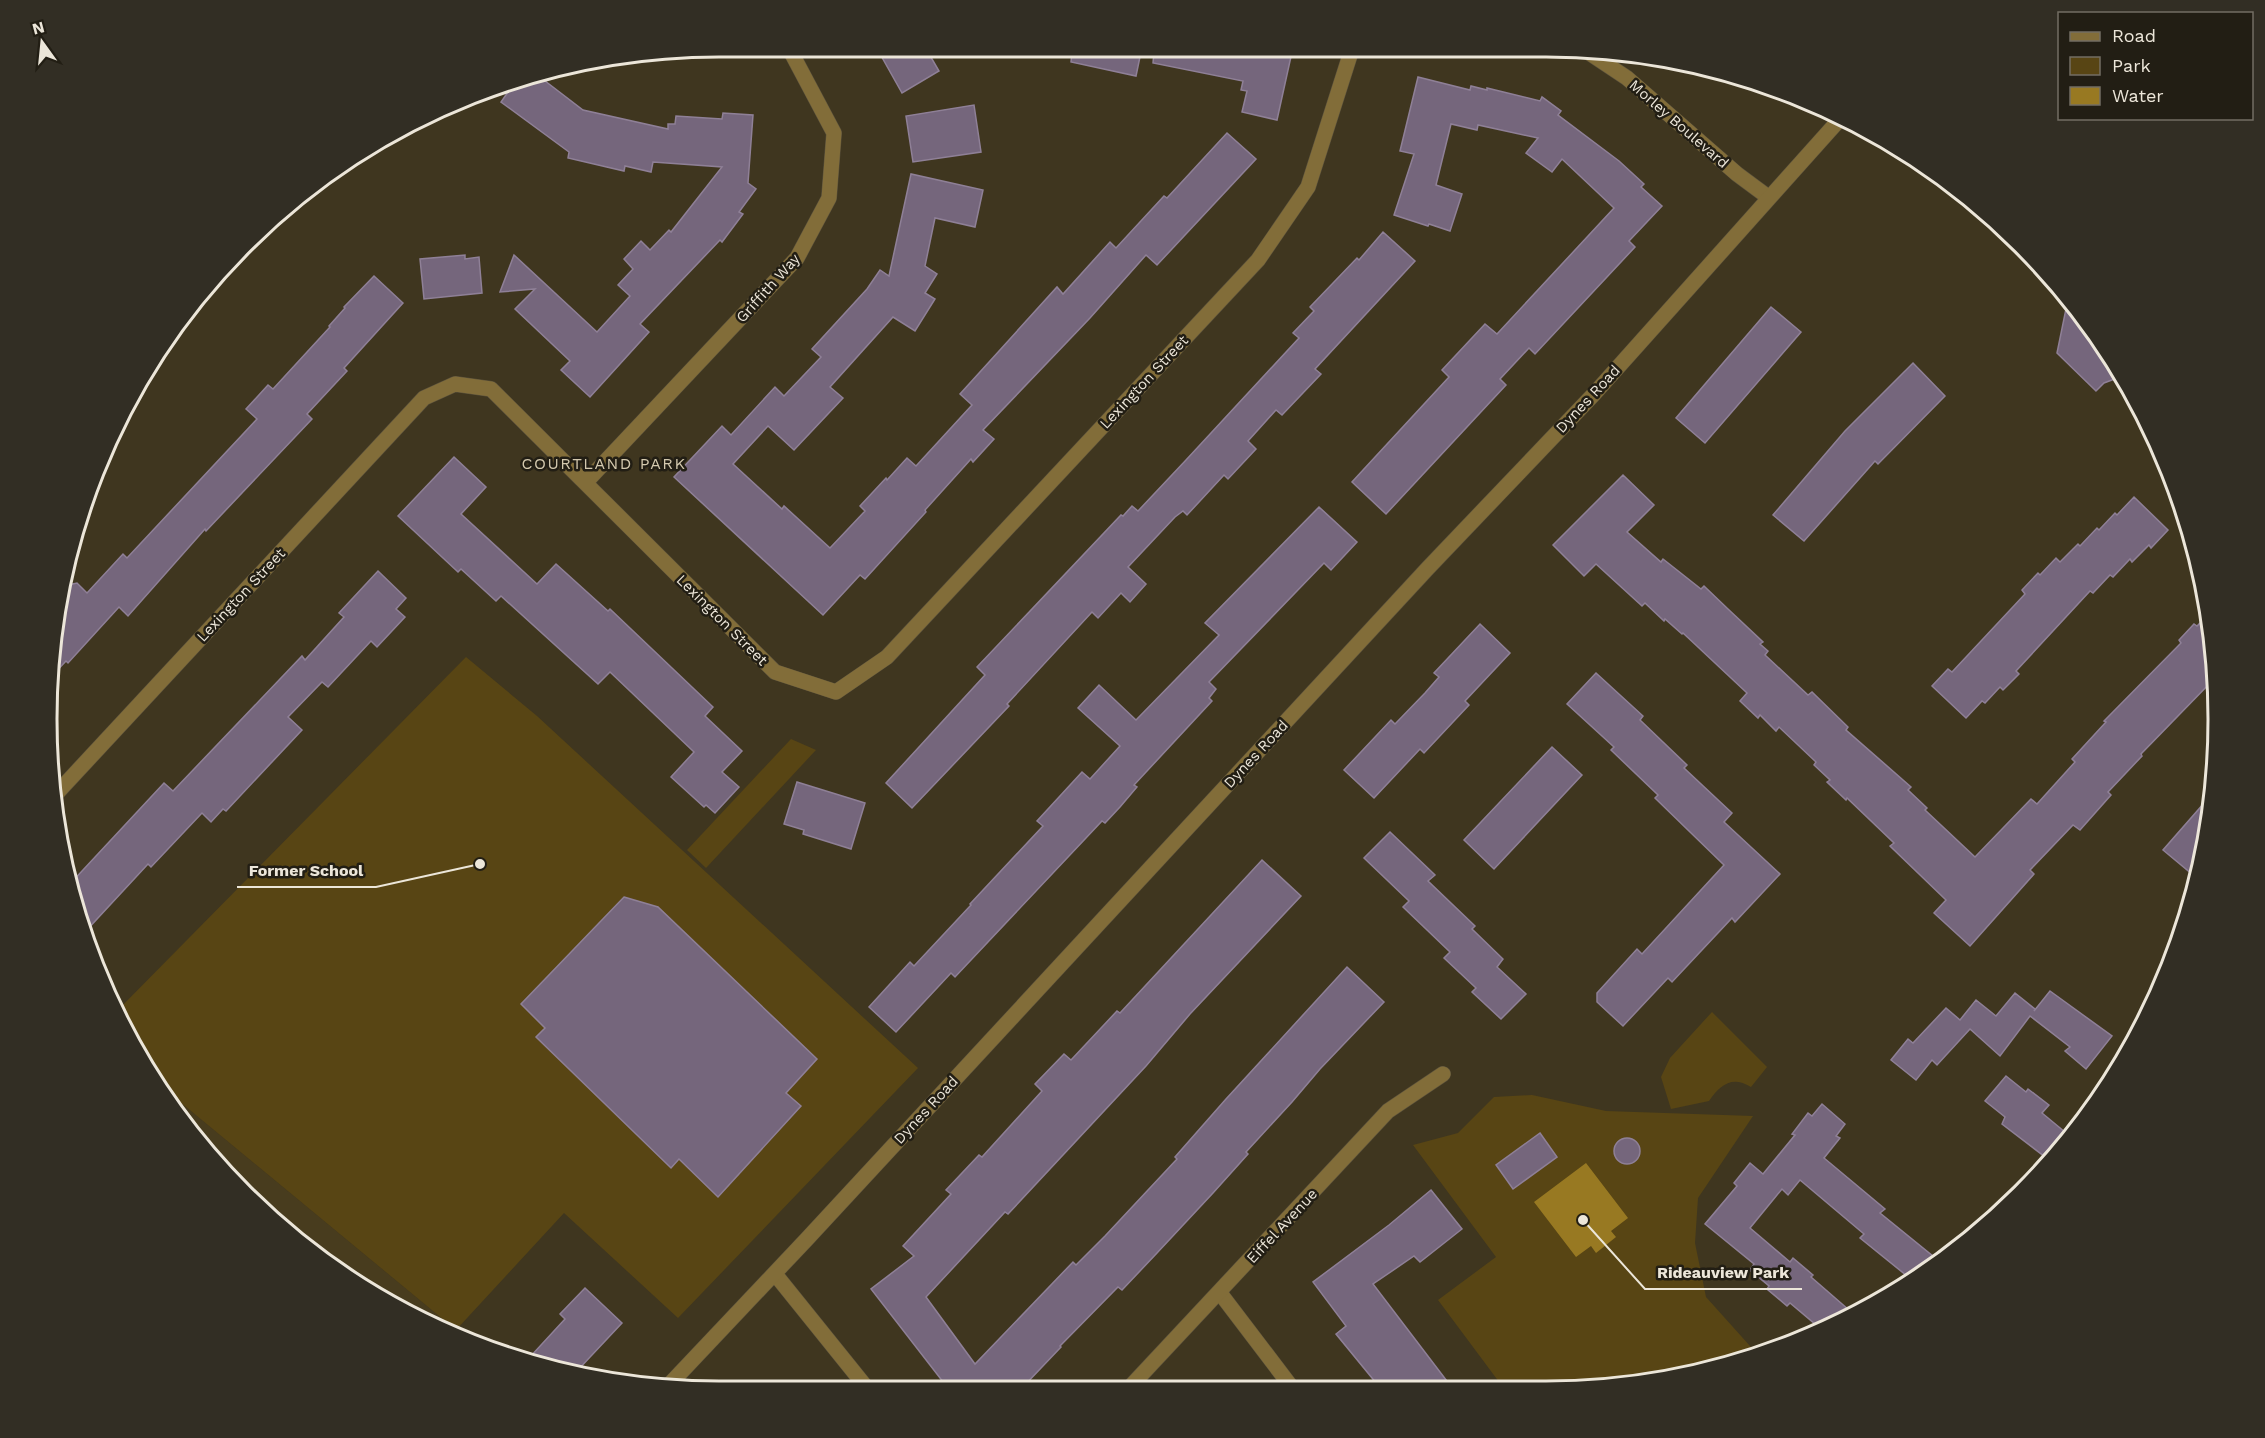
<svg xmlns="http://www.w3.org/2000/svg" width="2265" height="1438" font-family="'Work Sans',sans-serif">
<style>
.built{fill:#483c1e}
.green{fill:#584514}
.water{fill:#987922}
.building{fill:#75667c;stroke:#8f8097;stroke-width:1.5}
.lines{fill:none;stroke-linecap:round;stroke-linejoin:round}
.minor-casing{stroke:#5b523d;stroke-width:16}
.minor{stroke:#826d39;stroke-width:15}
.labels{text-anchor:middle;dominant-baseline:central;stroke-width:5;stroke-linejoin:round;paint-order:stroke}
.street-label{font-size:15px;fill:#ece6d9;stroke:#221e14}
.neighbourhood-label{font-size:16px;letter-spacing:1.5px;fill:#d4c9ae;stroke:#221e14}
.rim{fill:none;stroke:#ece6d9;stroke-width:3}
.leader{fill:none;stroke:#ece6d9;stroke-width:2}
.callout-dot{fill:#ece6d9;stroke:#221e14;stroke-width:2}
.callout-label{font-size:16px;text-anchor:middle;font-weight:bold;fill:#ece6d9;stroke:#221e14;stroke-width:5;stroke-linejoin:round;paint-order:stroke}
</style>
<rect width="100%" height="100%" fill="#3f361f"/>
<!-- built -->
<path class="built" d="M 151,1078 L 456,1330 L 451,1334 L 309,1252 L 243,1194 L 160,1093 Z"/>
<!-- green -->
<g class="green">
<path d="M 466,657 L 537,716 L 918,1068 L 678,1318 L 564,1213 L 456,1330 L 151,1078 L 115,1013 Z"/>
<path d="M 791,739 L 816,750 L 706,868 L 687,850 Z"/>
<path d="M 1712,1012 L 1767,1067 L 1751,1087 C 1732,1075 1720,1085 1709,1101 L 1671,1109 L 1661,1077 L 1670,1058 Z"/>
<path d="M 1532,1095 L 1606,1111 L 1753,1116 L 1698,1198 L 1695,1243 L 1706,1297 L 1759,1356 L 1590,1390 L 1505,1390 L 1438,1300 L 1496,1257 L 1413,1145 L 1458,1133 L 1494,1097 Z"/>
</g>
<!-- water -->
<path class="water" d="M 1586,1163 L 1628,1218 L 1611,1231 L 1616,1237 L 1596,1253 L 1591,1246 L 1576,1257 L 1534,1202 Z"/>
<!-- building -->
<g class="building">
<path d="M 879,52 L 928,52 L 939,71 L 902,93 Z"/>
<path d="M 1072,52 L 1141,52 L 1136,76 L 1071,62 Z"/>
<path d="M 1154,52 L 1292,52 L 1277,120 L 1242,112 L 1247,91 L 1241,90 L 1243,81 L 1153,63 Z"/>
<path d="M 536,74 L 583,110 L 668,129 L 668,124 L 675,124 L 676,116 L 722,119 L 723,113 L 753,115 L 748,183 L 756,189 L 739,212 L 743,214 L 722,242 L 720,240 L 640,324 L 649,332 L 590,397 L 561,370 L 570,361 L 515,309 L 535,289 L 500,292 L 514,255 L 597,332 L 630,296 L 618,285 L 633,269 L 624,259 L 641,241 L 650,250 L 669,230 L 671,232 L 722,167 L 653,162 L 651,172 L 625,166 L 624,171 L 568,158 L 569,152 L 501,102 L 517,79 Z"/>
<path d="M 1418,77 L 1470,90 L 1471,86 L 1487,90 L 1487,88 L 1540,101 L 1542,97 L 1561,111 L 1558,115 L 1619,161 L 1644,184 L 1641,187 L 1662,206 L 1629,241 L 1635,247 L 1535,354 L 1529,348 L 1500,379 L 1506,385 L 1386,514 L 1352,482 L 1449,377 L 1442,370 L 1485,324 L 1497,334 L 1614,208 L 1562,159 L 1552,172 L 1526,153 L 1538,138 L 1478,125 L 1477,130 L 1451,124 L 1436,185 L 1462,194 L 1450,231 L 1429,224 L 1428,226 L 1394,215 L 1414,154 L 1400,151 Z"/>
<path d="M 974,105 L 981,152 L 913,162 L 906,116 Z"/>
<path d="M 1227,133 L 1256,159 L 1157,265 L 1146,255 L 1090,318 L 983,430 L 994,439 L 973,462 L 971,459 L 925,510 L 926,512 L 865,579 L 860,575 L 823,615 L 674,477 L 722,426 L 731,435 L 775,387 L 784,396 L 821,357 L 812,349 L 867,289 L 880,270 L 889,276 L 911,174 L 983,190 L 975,227 L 935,218 L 925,266 L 937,274 L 925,293 L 935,299 L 915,331 L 893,317 L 830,387 L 843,398 L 794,450 L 768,426 L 733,464 L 782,509 L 784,506 L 830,548 L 865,511 L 860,506 L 886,478 L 887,480 L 907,458 L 916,466 L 972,405 L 960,394 L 1057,287 L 1063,294 L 1110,242 L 1116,248 L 1164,196 L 1167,198 Z"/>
<path d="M 1383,232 L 1415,261 L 1315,369 L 1321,374 L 1282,415 L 1276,410 L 1248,441 L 1256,449 L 1228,479 L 1224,475 L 1187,515 L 1183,511 L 1175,517 L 1128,567 L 1146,584 L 1130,602 L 1121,593 L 1098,618 L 1092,612 L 1007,704 L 1009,706 L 912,808 L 886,783 L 985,675 L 977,667 L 1121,515 L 1123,516 L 1132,506 L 1138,511 L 1186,460 L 1299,338 L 1293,333 L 1314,311 L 1310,307 L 1357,258 L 1359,260 Z"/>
<path d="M 465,255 L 465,259 L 479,257 L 482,293 L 424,299 L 420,259 Z"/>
<path d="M 374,276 L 403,303 L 344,368 L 347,371 L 307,414 L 312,419 L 206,531 L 205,529 L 128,616 L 119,607 L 68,663 L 66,661 L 51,677 L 59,590 L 68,585 L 77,583 L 87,593 L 123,554 L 127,558 L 257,419 L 246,409 L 268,385 L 273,389 L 330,327 L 329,326 L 345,308 L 344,307 Z"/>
<path d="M 2068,299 L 2123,376 L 2104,383 L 2096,391 L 2057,353 Z"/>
<path d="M 1771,307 L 1801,332 L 1705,443 L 1676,418 Z"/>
<path d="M 1913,363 L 1945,396 L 1878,464 L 1875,461 L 1804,541 L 1773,515 L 1845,431 Z"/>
<path d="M 454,457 L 486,487 L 461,514 L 537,584 L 556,564 L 608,611 L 610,609 L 713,707 L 705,716 L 742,751 L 722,772 L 739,787 L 715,813 L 706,805 L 704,807 L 671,777 L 694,752 L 610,672 L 598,684 L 501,596 L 496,601 L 461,569 L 458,572 L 398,516 Z"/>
<path d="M 1623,475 L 1654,505 L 1627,532 L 1661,562 L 1663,559 L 1701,589 L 1704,586 L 1728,609 L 1763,642 L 1760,644 L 1768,651 L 1765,655 L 1808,695 L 1812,692 L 1848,727 L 1846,730 L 1911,787 L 1908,790 L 1927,808 L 1925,810 L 1975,857 L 2031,799 L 2037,804 L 2075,762 L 2072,759 L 2106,722 L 2104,721 L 2181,643 L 2179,640 L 2194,624 L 2197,626 L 2209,614 L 2213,632 L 2214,679 L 2141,754 L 2142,756 L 2108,792 L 2111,795 L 2080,830 L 2073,825 L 2030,870 L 2034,874 L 1970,946 L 1934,913 L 1946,900 L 1890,846 L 1894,843 L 1847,798 L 1846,800 L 1827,782 L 1830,780 L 1814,765 L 1816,762 L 1779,727 L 1776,731 L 1760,715 L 1758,718 L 1740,701 L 1747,693 L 1683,633 L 1682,634 L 1665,619 L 1664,621 L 1645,603 L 1642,606 L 1596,564 L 1584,576 L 1553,545 Z"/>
<path d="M 2134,497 L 2168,530 L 2151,548 L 2149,545 L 2132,562 L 2130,559 L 2113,577 L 2110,575 L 2093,593 L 2090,591 L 2016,671 L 2019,674 L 2003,690 L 2000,687 L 1985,703 L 1982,701 L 1966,718 L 1932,686 L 1948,669 L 1952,672 L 1967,656 L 2025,594 L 2022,590 L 2038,573 L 2040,575 L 2056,558 L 2060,562 L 2078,544 L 2080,546 L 2097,528 L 2099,530 L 2115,513 L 2117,515 Z"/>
<path d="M 1319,507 L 1357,542 L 1331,570 L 1324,563 L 1209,682 L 1216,689 L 1209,698 L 1212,701 L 1134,785 L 1137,787 L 1120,807 L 1105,823 L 1102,821 L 955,977 L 951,973 L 896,1032 L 869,1007 L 910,962 L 914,966 L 971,905 L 970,904 L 1043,826 L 1037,821 L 1082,772 L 1090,779 L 1120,746 L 1078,708 L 1099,685 L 1136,720 L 1219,635 L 1205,623 Z"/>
<path d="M 378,571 L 406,598 L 396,609 L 405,617 L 377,647 L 371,641 L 328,687 L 322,682 L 288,717 L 302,730 L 226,811 L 223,809 L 211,822 L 202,813 L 151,867 L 148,864 L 84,933 L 70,893 L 69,885 L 164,783 L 173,791 L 302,656 L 305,660 L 344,617 L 339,613 Z"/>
<path d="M 1480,624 L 1510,653 L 1465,701 L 1469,705 L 1424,753 L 1420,749 L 1374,798 L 1344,770 L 1391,720 L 1395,724 L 1425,693 L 1439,677 L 1434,673 Z"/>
<path d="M 1596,673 L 1643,716 L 1640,720 L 1687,765 L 1684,768 L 1732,813 L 1724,822 L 1780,874 L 1735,922 L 1732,918 L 1672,982 L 1668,978 L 1623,1026 L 1597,1002 L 1597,993 L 1637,949 L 1642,954 L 1724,865 L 1655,798 L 1658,795 L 1611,750 L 1614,747 L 1567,704 Z"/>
<path d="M 1552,747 L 1582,775 L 1494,869 L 1464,840 Z"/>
<path d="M 797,782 L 865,803 L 851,849 L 803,834 L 804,830 L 784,824 Z"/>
<path d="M 2212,794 L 2198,879 L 2163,850 Z"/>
<path d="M 1390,832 L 1435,875 L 1428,881 L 1475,926 L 1472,929 L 1503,959 L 1497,967 L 1526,994 L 1501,1019 L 1472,992 L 1476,988 L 1444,958 L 1450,952 L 1403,907 L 1409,901 L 1364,858 Z"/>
<path d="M 1262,860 L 1301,896 L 1190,1014 L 1146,1066 L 1008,1214 L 1005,1212 L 926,1297 L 975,1364 L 1073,1262 L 1076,1265 L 1105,1236 L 1177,1159 L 1175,1157 L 1226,1099 L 1347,967 L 1384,1002 L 1320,1069 L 1292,1102 L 1246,1152 L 1248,1154 L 1213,1193 L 1157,1253 L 1122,1290 L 1118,1287 L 1060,1346 L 1061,1347 L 1022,1388 L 947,1387 L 871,1289 L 914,1256 L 903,1246 L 951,1194 L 946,1190 L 979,1155 L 982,1157 L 1042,1091 L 1035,1084 L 1064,1054 L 1071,1060 L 1117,1011 L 1120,1013 Z"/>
<path d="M 624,897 L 658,907 L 817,1059 L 786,1093 L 801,1106 L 718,1197 L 679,1159 L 671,1168 L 536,1037 L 545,1028 L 521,1004 Z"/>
<path d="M 2050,991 L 2112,1036 L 2086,1069 L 2065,1051 L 2070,1047 L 2030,1016 L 2000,1056 L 1970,1029 L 1937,1065 L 1932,1060 L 1916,1080 L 1891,1060 L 1908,1039 L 1913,1043 L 1946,1008 L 1960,1020 L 1976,1000 L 1996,1016 L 2015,993 L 2035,1009 L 2034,1011 Z"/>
<path d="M 2006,1076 L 2026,1092 L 2028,1089 L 2049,1105 L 2042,1113 L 2071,1137 L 2049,1160 L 2002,1124 L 2005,1117 L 1985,1101 Z"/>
<path d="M 1822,1104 L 1845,1124 L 1836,1136 L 1840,1138 L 1824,1158 L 1885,1209 L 1880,1213 L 1939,1261 L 1912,1280 L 1860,1238 L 1864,1234 L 1800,1180 L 1788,1195 L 1782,1189 L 1750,1228 L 1790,1262 L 1793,1258 L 1813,1275 L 1811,1277 L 1849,1310 L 1839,1321 L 1821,1329 L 1790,1303 L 1787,1306 L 1767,1289 L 1769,1286 L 1750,1270 L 1754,1264 L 1705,1224 L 1737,1186 L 1734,1183 L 1750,1163 L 1763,1174 L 1795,1135 L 1792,1134 L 1808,1113 L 1812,1116 Z"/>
<path d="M 1540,1133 L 1557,1157 L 1513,1189 L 1496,1165 Z"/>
<circle cx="1627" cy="1151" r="13"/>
<path d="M 1431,1190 L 1462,1229 L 1420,1262 L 1414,1256 L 1373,1284 L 1453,1389 L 1381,1389 L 1336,1334 L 1346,1326 L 1313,1282 L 1389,1225 Z"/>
<path d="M 585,1288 L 622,1323 L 577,1371 L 529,1358 L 565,1319 L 560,1314 Z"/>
</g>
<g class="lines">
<defs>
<g id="minor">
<path d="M 1588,52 L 1627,78 L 1737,174 L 1768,197"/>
<path d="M 586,482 L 797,258 L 829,198 L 834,133 L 791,52"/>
<path d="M 56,794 L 424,398 L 455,384 L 491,389 L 775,672 L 836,692 L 887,657 L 1258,260 L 1308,187 L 1351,52"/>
<path d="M 775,1274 L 866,1387"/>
<path d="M 1220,1293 L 1293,1389"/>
<path d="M 668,1386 L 806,1240 L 1428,568 L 1594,394 L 1840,119"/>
<path d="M 1129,1388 L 1388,1111 L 1443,1074"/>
</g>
</defs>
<!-- minor casing -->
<use href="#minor" class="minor-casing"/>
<!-- minor -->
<use href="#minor" class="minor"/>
</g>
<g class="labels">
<!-- street labels -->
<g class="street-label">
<text transform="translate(1679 124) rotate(41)">Morley Boulevard</text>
<text transform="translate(768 288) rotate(-48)">Griffith Way</text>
<text transform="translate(1144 382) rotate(-47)">Lexington Street</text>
<text transform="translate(1588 399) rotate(-47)">Dynes Road</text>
<text transform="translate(241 595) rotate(-47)">Lexington Street</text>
<text transform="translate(722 620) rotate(45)">Lexington Street</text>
<text transform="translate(1256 754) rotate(-47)">Dynes Road</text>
<text transform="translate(926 1110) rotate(-47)">Dynes Road</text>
<text transform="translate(1282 1226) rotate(-47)">Eiffel Avenue</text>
</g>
<!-- neighbourhood labels -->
<g class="neighbourhood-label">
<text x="604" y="463">COURTLAND PARK</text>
</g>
</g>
<!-- crop -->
<path d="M0 0H2265V1438H0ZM719 57H1546A662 662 0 0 1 2208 719V719A662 662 0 0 1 1546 1381H719A662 662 0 0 1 57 719V719A662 662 0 0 1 719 57Z" fill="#322e24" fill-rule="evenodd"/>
<path class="rim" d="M719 57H1546A662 662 0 0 1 2208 719V719A662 662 0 0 1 1546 1381H719A662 662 0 0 1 57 719V719A662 662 0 0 1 719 57Z"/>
<!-- callouts -->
<path class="leader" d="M480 864L376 887H237M1583 1220L1645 1289H1802"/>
<g class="callout-dot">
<circle cx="480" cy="864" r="6"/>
<circle cx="1583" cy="1220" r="6"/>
</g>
<g class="callout-label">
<text x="306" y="876">Former School</text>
<text x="1723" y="1278">Rideauview Park</text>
</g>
<!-- legend -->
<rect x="2058" y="12" width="195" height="108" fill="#221e14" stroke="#736e63" stroke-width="1.5"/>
<rect x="2070" y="32" width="30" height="9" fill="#826d39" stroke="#736e63" stroke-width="1.5"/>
<text x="2112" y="42" font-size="18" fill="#ece6d9">Road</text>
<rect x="2070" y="57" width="30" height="18" fill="#584514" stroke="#736e63" stroke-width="1.5"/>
<text x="2112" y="72" font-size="18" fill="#ece6d9">Park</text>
<rect x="2070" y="87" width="30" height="18" fill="#987922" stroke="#736e63" stroke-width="1.5"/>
<text x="2112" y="102" font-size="18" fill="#ece6d9">Water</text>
<!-- north arrow -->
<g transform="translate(42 42) rotate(345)" stroke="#221e14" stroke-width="4.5" paint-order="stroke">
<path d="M0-4.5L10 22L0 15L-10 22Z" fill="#ece6d9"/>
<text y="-9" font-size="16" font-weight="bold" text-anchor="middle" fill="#ece6d9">N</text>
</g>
</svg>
